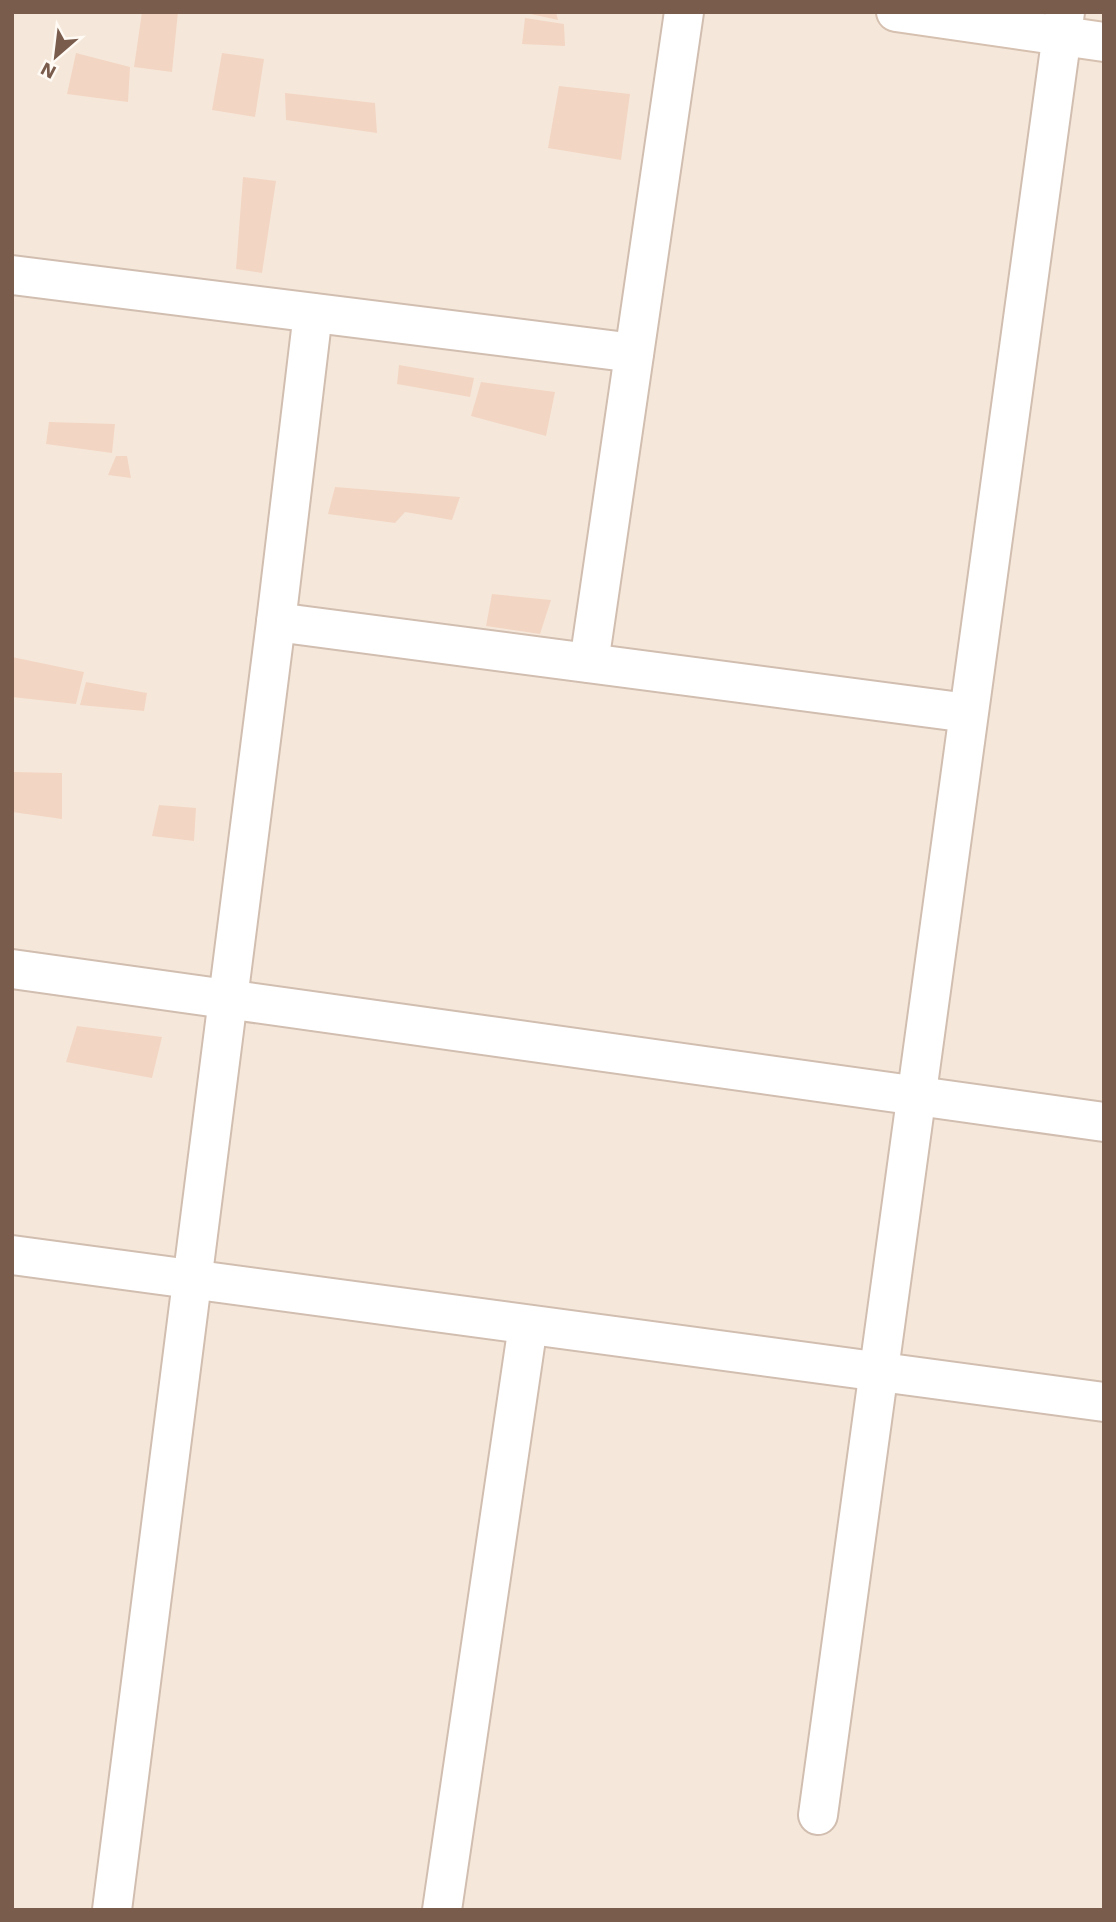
<svg xmlns="http://www.w3.org/2000/svg" width="1116" height="1922" font-family="'Work Sans',sans-serif">
<style>
.residential{fill:#f5e8da}
.building{fill:#f3d5c3}
.lines{fill:none;stroke-linecap:round;stroke-linejoin:round}
.street-casing{stroke:#d1beb0;stroke-width:42}
.secondary-casing{stroke:#d6c0b0;stroke-width:42}
.street{stroke:#fff;stroke-width:38}
.secondary{stroke:#fff;stroke-width:38}
</style>
<rect width="100%" height="100%" fill="#fdf6ec"/>
<!-- residential -->
<rect class="residential" x="12" y="12" width="1092" height="1898"/>
<!-- building -->
<g class="building">
<path d="M 142,12 L 178,12 L 172,72 L 134,67 Z"/>
<path d="M 526,12 L 556,12 L 558,20 L 526,13 Z"/>
<path d="M 525,18 L 564,24 L 565,46 L 522,44 Z"/>
<path d="M 76,53 L 130,67 L 128,102 L 67,94 Z"/>
<path d="M 222,53 L 264,59 L 255,117 L 212,110 Z"/>
<path d="M 559,86 L 630,94 L 621,160 L 548,148 Z"/>
<path d="M 285,93 L 375,103 L 377,133 L 286,120 Z"/>
<path d="M 243,177 L 276,181 L 262,273 L 236,269 Z"/>
<path d="M 399,365 L 474,378 L 470,397 L 397,384 Z"/>
<path d="M 481,382 L 555,392 L 546,436 L 471,416 Z"/>
<path d="M 49,422 L 115,424 L 112,453 L 46,444 Z"/>
<path d="M 116,456 L 127,456 L 131,478 L 108,475 Z"/>
<path d="M 335,487 L 460,497 L 452,520 L 405,512 L 395,523 L 328,514 Z"/>
<path d="M 492,594 L 551,600 L 540,634 L 486,626 Z"/>
<path d="M 12,657 L 84,672 L 76,704 L 12,697 Z"/>
<path d="M 86,682 L 147,693 L 144,711 L 80,705 Z"/>
<path d="M 12,772 L 62,773 L 62,819 L 12,812 Z"/>
<path d="M 159,805 L 196,808 L 194,841 L 152,836 Z"/>
<path d="M 77,1026 L 162,1037 L 152,1078 L 66,1062 Z"/>
</g>
<g class="lines">
<defs>
<g id="street">
<path d="M 12,275 L 634,353"/>
<path d="M 276,622 L 968,713"/>
<path d="M 589,663 L 684,12"/>
<path d="M 12,969 L 1104,1122"/>
<path d="M 12,1255 L 1104,1402"/>
<path d="M 818,1815 L 1065,12"/>
<path d="M 112,1910 L 276,622 L 313,313"/>
<path d="M 442,1910 L 528,1325"/>
</g>
<path id="secondary" d="M 896,12 L 1104,42"/>
</defs>
<!-- street casing -->
<use href="#street" class="street-casing"/>
<!-- secondary casing -->
<use href="#secondary" class="secondary-casing"/>
<!-- street -->
<use href="#street" class="street"/>
<!-- secondary -->
<use href="#secondary" class="secondary"/>
</g>
<!-- border -->
<rect width="1116" height="1922" fill="none" stroke="#7a5c4d" stroke-width="28"/>
<!-- north arrow -->
<g transform="translate(56 56) rotate(208)" stroke="#fffaf3" stroke-width="5" paint-order="stroke">
<path d="M0-5L12 26L0 18L-12 26Z" fill="#7a5c4d"/>
<text y="-10" font-size="19" font-weight="bold" text-anchor="middle" fill="#7a5c4d">N</text>
</g>
</svg>
